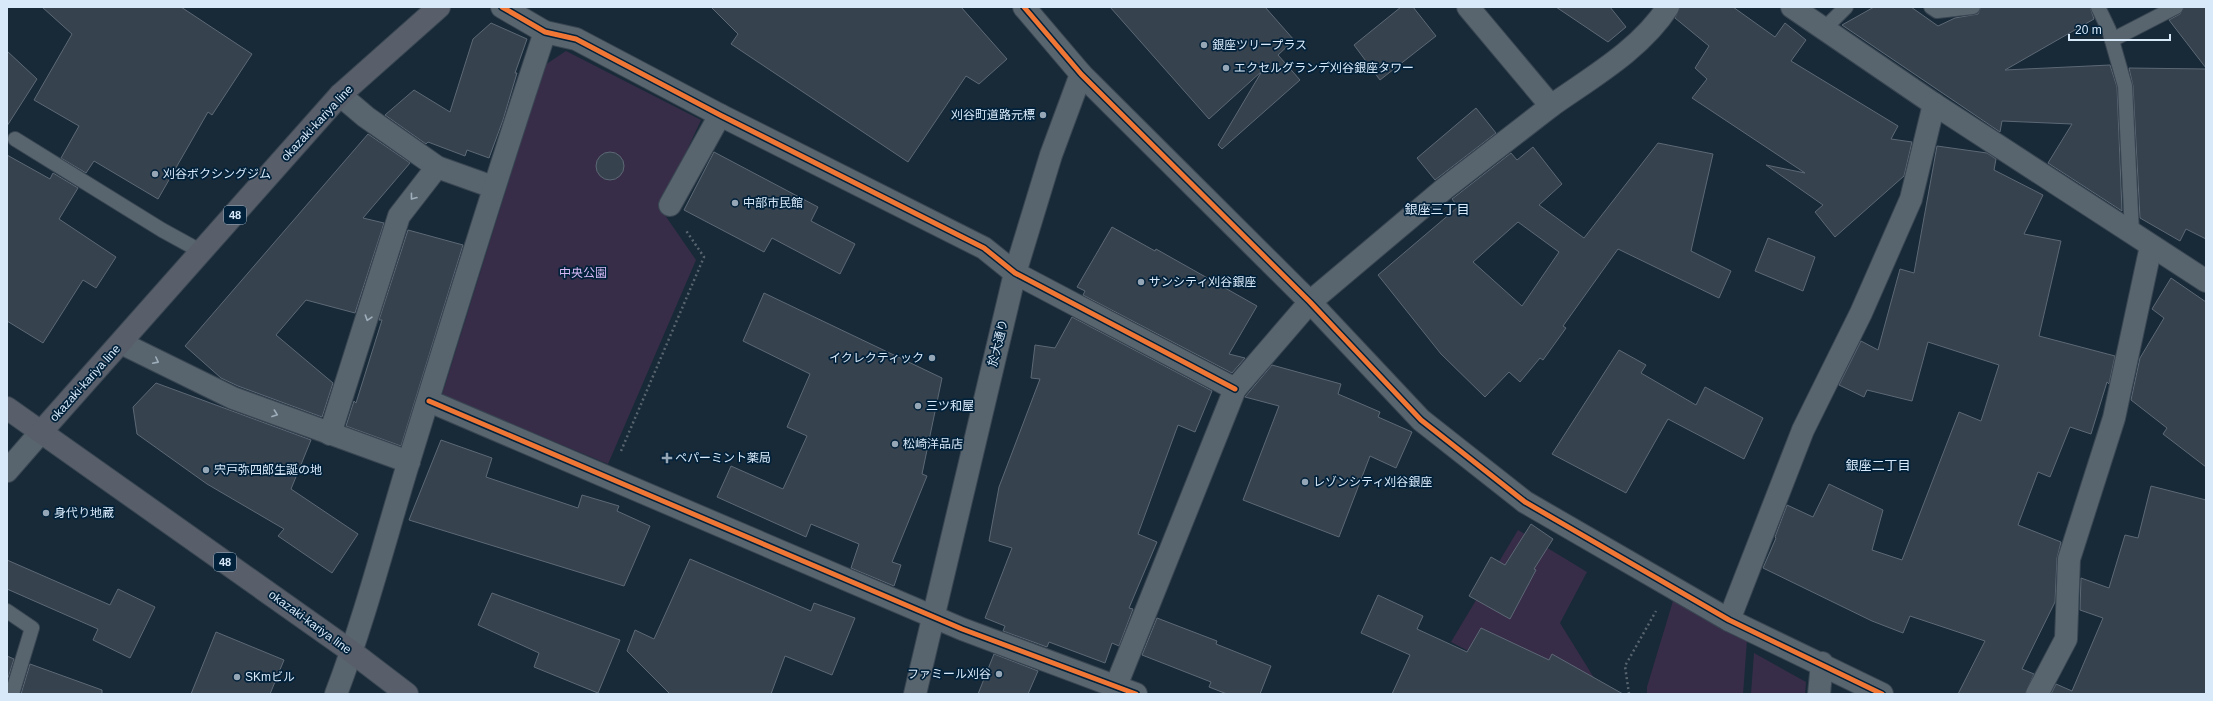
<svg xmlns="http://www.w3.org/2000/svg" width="2213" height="701" font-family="Helvetica,'Noto Sans JP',sans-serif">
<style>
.green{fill:#382d49}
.building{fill:#37424f;stroke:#5d6875;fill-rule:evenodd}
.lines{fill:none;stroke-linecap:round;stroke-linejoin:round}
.service-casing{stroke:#394652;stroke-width:16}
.minor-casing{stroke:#394652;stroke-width:24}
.tertiary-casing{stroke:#394652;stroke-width:24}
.primary-casing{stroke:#394652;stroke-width:24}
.path{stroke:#58646e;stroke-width:2.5;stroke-dasharray:2 3;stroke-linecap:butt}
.service{stroke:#58656f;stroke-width:14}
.minor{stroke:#58656f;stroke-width:22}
.tertiary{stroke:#58656f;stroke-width:22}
.primary{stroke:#585f6b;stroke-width:22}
.cycleway-casing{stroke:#02213a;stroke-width:8}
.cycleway{stroke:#f07635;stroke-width:5}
.oneway{stroke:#9eaebb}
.poi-dot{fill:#95a7b6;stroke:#02213a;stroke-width:1.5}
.labels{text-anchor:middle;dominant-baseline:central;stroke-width:3.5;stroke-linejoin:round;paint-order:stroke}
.shield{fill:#02213a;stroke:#98aec0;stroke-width:1}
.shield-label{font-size:11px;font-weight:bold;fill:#d8eafa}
.poi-label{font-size:12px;fill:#d8eafa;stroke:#02213a;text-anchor:start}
.street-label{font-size:12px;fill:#d8eafa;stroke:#02213a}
.park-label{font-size:12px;fill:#d5b8f4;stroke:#02213a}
.neighbourhood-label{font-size:13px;fill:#d8eafa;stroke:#02213a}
</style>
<rect width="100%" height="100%" fill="#182a38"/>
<!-- green -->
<g class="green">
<path d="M 566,51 L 701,120 L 660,208 L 696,260 L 608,464 L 442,395 L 545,65 Z"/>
<path d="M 1518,530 L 1587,572 L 1560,623 L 1604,694 L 1501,668 L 1451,642 Z"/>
<path d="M 1673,601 L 1747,640 L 1743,694 L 1647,694 L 1647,687 Z"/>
<path d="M 1754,653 L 1806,682 L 1805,694 L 1751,694 Z"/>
</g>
<!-- building -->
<g class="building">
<path d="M 42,7 L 181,7 L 252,54 L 212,115 L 208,112 L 158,199 L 94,161 L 86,173 L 61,158 L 79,126 L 34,100 L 72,34 Z"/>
<path d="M 711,7 L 961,7 L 1007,59 L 979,84 L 966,76 L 908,162 L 731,44 L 738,34 Z"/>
<path d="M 1110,7 L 1265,7 L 1294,40 L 1278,55 L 1300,80 L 1222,149 L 1218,145 L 1262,71 L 1209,119 Z"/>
<path d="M 1401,7 L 1413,7 L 1436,36 L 1380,80 L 1354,45 Z"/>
<path d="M 1556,7 L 1610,7 L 1626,27 L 1608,42 Z"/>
<path d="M 1680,7 L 1733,7 L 1775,37 L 1785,23 L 1806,40 L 1791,61 L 1898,126 L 1891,139 L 1912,142 L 1904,176 L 1835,237 L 1815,212 L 1823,205 L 1766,165 L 1805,173 L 1692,98 L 1707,79 L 1695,68 L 1709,46 L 1675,18 Z"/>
<path d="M 1874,7 L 1911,7 L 1938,26 L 1955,18 L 1978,14 L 1981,7 L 2090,7 L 2094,19 L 2005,70 L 2110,65 L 2117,87 L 2122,211 L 2048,163 L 2072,124 L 2002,121 L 2000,132 L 1842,25 Z"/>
<path d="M 2184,7 L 2206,7 L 2206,68 L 2169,20 L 2180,14 Z"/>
<path d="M 491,23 L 527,39 L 515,73 L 517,73 L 503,120 L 489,158 L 467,150 L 465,156 L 428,142 L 426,144 L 385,115 L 414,90 L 450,112 L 473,39 Z"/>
<path d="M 7,51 L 37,79 L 7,126 Z"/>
<path d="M 2129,68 L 2206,69 L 2206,239 L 2186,229 L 2180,241 L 2140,218 L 2133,86 Z"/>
<path d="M 1476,108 L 1496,133 L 1435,180 L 1417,158 Z"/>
<path d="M 368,134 L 410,163 L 363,218 L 384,223 L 355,313 L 306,300 L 276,335 L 333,383 L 322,417 L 238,386 L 221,378 L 185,346 Z"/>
<path d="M 1658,143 L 1713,154 L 1691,251 L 1731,271 L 1719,298 L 1618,249 L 1563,326 L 1566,328 L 1543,360 L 1540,358 L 1520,382 L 1509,372 L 1485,397 L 1441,354 L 1378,275 L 1458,207 L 1452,199 L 1511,153 L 1517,160 L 1533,147 L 1562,184 L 1539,205 L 1584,238 ZM 1518,222 L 1559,252 L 1522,306 L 1473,262 Z"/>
<path d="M 1937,146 L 1987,153 L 1996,159 L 1994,170 L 2043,195 L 2024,234 L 2061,241 L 2039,336 L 2115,356 L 2109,384 L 2107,382 L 2091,434 L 2070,427 L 2050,477 L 2038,472 L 2018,525 L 2061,542 L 2057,558 L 2055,602 L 2022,669 L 2034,674 L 2025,694 L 1958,694 L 1985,641 L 1910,616 L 1903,633 L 1872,621 L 1763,568 L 1776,538 L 1775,537 L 1787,505 L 1813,517 L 1829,484 L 1883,510 L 1872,550 L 1902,560 L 1959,412 L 1981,421 L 1999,365 L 1928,342 L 1912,401 L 1867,390 L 1864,397 L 1839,385 L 1861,341 L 1878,350 L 1900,269 L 1914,273 Z"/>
<circle cx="610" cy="166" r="14"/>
<path d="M 714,152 L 818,207 L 811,221 L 855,244 L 840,274 L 772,238 L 764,252 L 684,210 Z"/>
<path d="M 7,155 L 50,179 L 53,173 L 78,188 L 59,219 L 116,257 L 96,288 L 83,280 L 43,343 L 7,321 Z"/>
<path d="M 1112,227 L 1155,251 L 1156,249 L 1257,306 L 1229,354 L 1245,358 L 1232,373 L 1083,295 L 1085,291 L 1077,287 Z"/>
<path d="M 408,230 L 463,245 L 401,446 L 346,426 L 354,401 L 356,403 L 382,320 L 379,320 Z"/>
<path d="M 1768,238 L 1815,257 L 1803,291 L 1755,271 Z"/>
<path d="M 2171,278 L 2206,302 L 2206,467 L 2163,434 L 2167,428 L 2131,400 L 2140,358 L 2164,318 L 2152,309 Z"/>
<path d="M 764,293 L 942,378 L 922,474 L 927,476 L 892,562 L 901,565 L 894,586 L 851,568 L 859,544 L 811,524 L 806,537 L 717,497 L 731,466 L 783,489 L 807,436 L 787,427 L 810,374 L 743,341 Z"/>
<path d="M 1072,317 L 1212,391 L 1195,432 L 1178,425 L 1138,534 L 1157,542 L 1129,608 L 1133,609 L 1119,646 L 1112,643 L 1105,663 L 1049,642 L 1047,647 L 1003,631 L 1005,626 L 985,618 L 1012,548 L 989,541 L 999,487 L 1040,379 L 1031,378 L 1035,345 L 1055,348 Z"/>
<path d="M 1619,350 L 1646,365 L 1641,373 L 1696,405 L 1705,387 L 1763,418 L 1744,459 L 1668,419 L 1626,493 L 1552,454 Z"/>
<path d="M 1272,365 L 1341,384 L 1338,394 L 1380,412 L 1378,417 L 1412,432 L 1396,468 L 1370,456 L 1339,537 L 1243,500 L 1279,406 L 1245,397 Z"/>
<path d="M 156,383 L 311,440 L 291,489 L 358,534 L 332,573 L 278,536 L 284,529 L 207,484 L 137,434 L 133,407 Z"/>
<path d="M 441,440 L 492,458 L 486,477 L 578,508 L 582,495 L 619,506 L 617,511 L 650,526 L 624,586 L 409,520 Z"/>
<path d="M 2151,486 L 2206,500 L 2206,694 L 2051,694 L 2056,684 L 2072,691 L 2103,618 L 2080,610 L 2081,578 L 2109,588 L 2125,535 L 2138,538 Z"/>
<path d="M 1531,524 L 1553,539 L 1534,569 L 1536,570 L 1510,619 L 1469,596 L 1491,557 L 1505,565 Z"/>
<path d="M 690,559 L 811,611 L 814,603 L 855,618 L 832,675 L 785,656 L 771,694 L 670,694 L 627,651 L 635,630 L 654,639 Z"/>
<path d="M 7,560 L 110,605 L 118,589 L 155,607 L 130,658 L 93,640 L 98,629 L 7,589 Z"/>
<path d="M 492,593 L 620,640 L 598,693 L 534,667 L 539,653 L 478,625 Z"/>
<path d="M 1378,595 L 1423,616 L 1417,629 L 1467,652 L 1481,628 L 1549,660 L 1552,654 L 1623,694 L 1392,694 L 1410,655 L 1361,633 Z"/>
<path d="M 1157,618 L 1217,641 L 1216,644 L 1271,666 L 1260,694 L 1227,694 L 1209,687 L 1211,682 L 1142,655 Z"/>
<path d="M 216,632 L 284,660 L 270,694 L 191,694 Z"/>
<path d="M 994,654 L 1038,671 L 1028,694 L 978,694 Z"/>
<path d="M 7,656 L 14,659 L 7,681 Z"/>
<path d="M 30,664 L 102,690 L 102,694 L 21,694 Z"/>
</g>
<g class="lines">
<defs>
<g id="service">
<path d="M 1931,7 L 1937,11 L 1973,7"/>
<path d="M 2098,7 L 2109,30 L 2125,86 L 2132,233"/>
<path d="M 1824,29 L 1846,7"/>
<path d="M 2112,40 L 2176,7"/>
<path d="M 15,139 L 162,230 L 202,252"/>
<path d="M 7,611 L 32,628 L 12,694"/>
</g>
<g id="minor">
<path d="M 502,7 L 545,32 L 576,39 L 720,115 L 984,248 L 1015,273 L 1235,389"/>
<path d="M 1468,7 L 1551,106 C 1592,77 1640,50 1668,7"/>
<path d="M 1792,7 L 1934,104 L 2206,281"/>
<path d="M 1081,74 L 1310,302 L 1421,420 L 1525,502 L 1729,620 L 1882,694"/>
<path d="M 340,95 L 366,117 L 437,167 L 493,187"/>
<path d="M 670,205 L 720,115"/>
<path d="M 121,343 L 233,398 L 409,462"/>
<path d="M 429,401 L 962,629 L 1136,694"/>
<path d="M 330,434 L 399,216 L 437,167"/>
<path d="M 1729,620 L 1803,430 L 1861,313 L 1911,199 L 1934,104"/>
<path d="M 1116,686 L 1235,389 L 1310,302 L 1444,189 L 1551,106"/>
<path d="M 336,694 C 365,618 385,539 409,461 C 453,318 497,175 545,32"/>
<path d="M 1819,694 L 1822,663"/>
<path d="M 2037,694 L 2066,639 L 2069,559 L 2114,418 L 2151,246"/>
</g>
<g id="tertiary">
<path d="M 7,471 L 41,432"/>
<path d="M 915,694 L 1015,273 L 1051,155 L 1081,74 L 1024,7"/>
</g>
<g id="primary">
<path d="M 7,408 L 352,652 L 407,694"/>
<path d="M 41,432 L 340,95 L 439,7"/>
</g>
</defs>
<!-- service casing -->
<use href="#service" class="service-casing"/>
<!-- minor casing -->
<use href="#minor" class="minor-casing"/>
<!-- tertiary casing -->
<use href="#tertiary" class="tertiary-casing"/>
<!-- primary casing -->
<use href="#primary" class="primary-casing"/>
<!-- path -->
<g class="path">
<path d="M 621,451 L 704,257 L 685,229"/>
<path d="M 1629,694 L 1625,666 L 1656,611"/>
</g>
<!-- service -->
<use href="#service" class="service"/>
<!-- minor -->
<use href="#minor" class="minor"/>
<!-- tertiary -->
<use href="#tertiary" class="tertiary"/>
<!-- primary -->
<use href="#primary" class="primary"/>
<defs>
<g id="cycleway">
<path d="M 502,7 L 545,32 L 576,39 L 720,115 L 984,248 L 1015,273 L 1235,389"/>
<path d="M 1024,7 L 1081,74 L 1310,302 L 1421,420 L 1525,502 L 1729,620 L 1882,694"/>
<path d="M 429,401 L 962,629 L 1136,694"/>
</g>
</defs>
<!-- cycleway casing -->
<use href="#cycleway" class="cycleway-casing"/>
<!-- cycleway -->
<use href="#cycleway" class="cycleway"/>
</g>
<!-- one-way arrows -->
<defs><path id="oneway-chevron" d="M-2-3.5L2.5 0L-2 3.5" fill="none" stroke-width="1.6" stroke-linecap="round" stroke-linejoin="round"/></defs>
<g class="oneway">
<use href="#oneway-chevron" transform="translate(413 197) rotate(128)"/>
<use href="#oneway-chevron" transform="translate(368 318) rotate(108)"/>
<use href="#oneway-chevron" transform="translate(156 361) rotate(27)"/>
<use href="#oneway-chevron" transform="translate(275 414) rotate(20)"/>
</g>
<!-- markers -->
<g class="poi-dot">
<circle cx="1204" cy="45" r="4"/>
<circle cx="1226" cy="68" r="4"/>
<circle cx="1043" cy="115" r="4"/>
<circle cx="155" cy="174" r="4"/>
<circle cx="735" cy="203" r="4"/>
<circle cx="1141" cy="282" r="4"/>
<circle cx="932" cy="358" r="4"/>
<circle cx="918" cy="406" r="4"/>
<circle cx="895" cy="444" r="4"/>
<path d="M665 452h4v4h4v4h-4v4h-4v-4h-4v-4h4z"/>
<circle cx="206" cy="470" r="4"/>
<circle cx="1305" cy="482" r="4"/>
<circle cx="46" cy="513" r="4"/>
<circle cx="999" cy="674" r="4"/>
<circle cx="237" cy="677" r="4"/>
</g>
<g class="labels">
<!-- shield labels -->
<g class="shield">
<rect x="224" y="206" width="22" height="18" rx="3"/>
<rect x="214" y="553" width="22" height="18" rx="3"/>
</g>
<g class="shield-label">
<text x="235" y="215">48</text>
<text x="225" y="562">48</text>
</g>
<!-- poi labels -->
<g class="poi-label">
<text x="1212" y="45">銀座ツリープラス</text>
<text x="1234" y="68">エクセルグランデ刈谷銀座タワー</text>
<text x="1035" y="115" text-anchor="end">刈谷町道路元標</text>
<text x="163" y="174">刈谷ボクシングジム</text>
<text x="743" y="203">中部市民館</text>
<text x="1149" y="282">サンシティ刈谷銀座</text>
<text x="924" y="358" text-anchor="end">イクレクティック</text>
<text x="926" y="406">三ツ和屋</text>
<text x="903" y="444">松崎洋品店</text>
<text x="675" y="458">ペパーミント薬局</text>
<text x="214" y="470">宍戸弥四郎生誕の地</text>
<text x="1313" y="482">レゾンシティ刈谷銀座</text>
<text x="54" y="513">身代り地蔵</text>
<text x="991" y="674" text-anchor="end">ファミール刈谷</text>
<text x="245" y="677">SKmビル</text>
</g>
<!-- street labels -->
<g class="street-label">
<text transform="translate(317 123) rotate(-47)">okazaki-kariya line</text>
<text transform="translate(998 343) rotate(-76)">於大通り</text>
<text transform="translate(85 383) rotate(-48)">okazaki-kariya line</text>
<text transform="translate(310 622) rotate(36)">okazaki-kariya line</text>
</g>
<!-- park labels -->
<g class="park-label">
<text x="583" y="273">中央公園</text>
</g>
<!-- neighbourhood labels -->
<g class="neighbourhood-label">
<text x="1437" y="209">銀座三丁目</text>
<text x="1878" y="465">銀座二丁目</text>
</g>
</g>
<!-- border -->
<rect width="2213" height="701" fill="none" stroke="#d8eafa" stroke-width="16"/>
<!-- scale -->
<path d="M2069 34v6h101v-6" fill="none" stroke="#d8eafa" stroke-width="2"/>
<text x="2075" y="34" font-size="12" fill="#d8eafa" stroke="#02213a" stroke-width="3" paint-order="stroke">20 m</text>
</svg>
